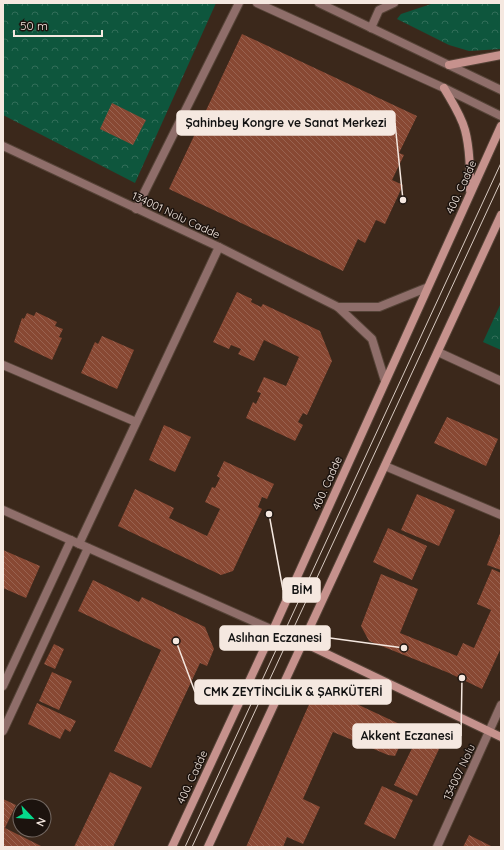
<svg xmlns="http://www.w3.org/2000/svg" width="504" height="850" font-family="Quicksand,sans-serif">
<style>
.park{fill:url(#park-crowns)}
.building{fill:url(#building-back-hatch)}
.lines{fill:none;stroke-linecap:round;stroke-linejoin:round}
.street-casing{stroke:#554337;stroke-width:10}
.secondary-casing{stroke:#554337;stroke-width:10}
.street{stroke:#8f6e6a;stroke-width:8}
.secondary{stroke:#c6928d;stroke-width:8}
.tram{stroke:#d8cac1;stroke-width:1}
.labels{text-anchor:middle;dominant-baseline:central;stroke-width:3;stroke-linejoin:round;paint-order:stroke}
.street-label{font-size:11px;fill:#f5e8e0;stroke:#1c130e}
.leader{fill:none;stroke:#f5e8e0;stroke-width:1.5}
.callout-dot{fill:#f5e8e0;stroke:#1c130e;stroke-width:1.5}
.callout{fill:#f5e8e0;stroke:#f5e8e0;stroke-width:1.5}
.callout-label{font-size:12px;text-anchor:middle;font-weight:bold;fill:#111}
</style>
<defs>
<pattern id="park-crowns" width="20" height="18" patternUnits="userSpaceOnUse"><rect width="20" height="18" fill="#0e563d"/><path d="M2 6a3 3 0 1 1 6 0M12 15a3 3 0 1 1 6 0" fill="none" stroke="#326e59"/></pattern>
<pattern id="building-back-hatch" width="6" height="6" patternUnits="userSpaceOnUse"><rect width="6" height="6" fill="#884833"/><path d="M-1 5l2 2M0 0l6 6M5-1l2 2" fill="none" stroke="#996250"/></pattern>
</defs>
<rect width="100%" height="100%" fill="#3b281b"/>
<!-- park -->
<g class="park">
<path d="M 3,3 L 216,3 L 135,183 L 3,115 Z"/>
<path d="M 434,3 L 501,3 L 501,49 L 469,51 L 449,45 L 397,19 L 401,14 Z"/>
<path d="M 501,303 L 501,350 L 483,342 Z"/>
</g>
<!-- building -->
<g class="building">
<path d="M 242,34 L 417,116 L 399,153 L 404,155 L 392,180 L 403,185 L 385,224 L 376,220 L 365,243 L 358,239 L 343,271 L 169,189 Z"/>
<path d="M 112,103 L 146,120 L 133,145 L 100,129 Z"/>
<path d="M 237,292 L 252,299 L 251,302 L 261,307 L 263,304 L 320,331 L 332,361 L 307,415 L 303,413 L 298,422 L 303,425 L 295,441 L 246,418 L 253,402 L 256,404 L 261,393 L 257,392 L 264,377 L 286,386 L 299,357 L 264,340 L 254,361 L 238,354 L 241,349 L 231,345 L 229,349 L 213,342 Z"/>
<path d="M 36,312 L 57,322 L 55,326 L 63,329 L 59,337 L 62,338 L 52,360 L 14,342 L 22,318 L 24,319 L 27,313 L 34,316 Z"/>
<path d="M 102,336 L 134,350 L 117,389 L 81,373 L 95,342 L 98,344 Z"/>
<path d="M 447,417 L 498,439 L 486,466 L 434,443 Z"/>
<path d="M 164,425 L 191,437 L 175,472 L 149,460 Z"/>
<path d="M 224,461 L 274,484 L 267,499 L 262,497 L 258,507 L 262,509 L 233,571 L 221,575 L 118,526 L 135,489 L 174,508 L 169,518 L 207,536 L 220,509 L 205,502 L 212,487 L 215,488 L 220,478 L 217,476 Z"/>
<path d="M 417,494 L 455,510 L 439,546 L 401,530 Z"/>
<path d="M 388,528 L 427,546 L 412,580 L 373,562 Z"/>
<path d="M 501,531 L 501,570 L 487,565 Z"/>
<path d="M 3,550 L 40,566 L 26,598 L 3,588 Z"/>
<path d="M 492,569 L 501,573 L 501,648 L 482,689 L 449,673 L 369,641 L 361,626 L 381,574 L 418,589 L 400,633 L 457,656 L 463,643 L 474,648 L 491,610 L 477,604 Z"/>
<path d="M 93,580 L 139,602 L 142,597 L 205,627 L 214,649 L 207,666 L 200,663 L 151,768 L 114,751 L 161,650 L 78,611 Z"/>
<path d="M 54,644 L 64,649 L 55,669 L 44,664 Z"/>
<path d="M 52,672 L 72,681 L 59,710 L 39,701 Z"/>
<path d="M 331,692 L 408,728 L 395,756 L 388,755 L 333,732 L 303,799 L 320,807 L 303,844 L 287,837 L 283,847 L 246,847 L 311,700 Z"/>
<path d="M 37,703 L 76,721 L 70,732 L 65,729 L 60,739 L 28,724 Z"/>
<path d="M 420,732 L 436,739 L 439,749 L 417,796 L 394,785 Z"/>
<path d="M 110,772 L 142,787 L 113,847 L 74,847 Z"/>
<path d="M 382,786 L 413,800 L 395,839 L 364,824 Z"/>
<path d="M 3,799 L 16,805 L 5,828 L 43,847 L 3,847 Z"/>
<path d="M 469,835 L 493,847 L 463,847 Z"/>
</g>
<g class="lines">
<defs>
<g id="street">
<path d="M 257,3 L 444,88 L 501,116"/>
<path d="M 319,3 L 501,90"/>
<path d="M 371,28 L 379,10 L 394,3"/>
<path d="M 3,146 L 219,247 L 338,307 L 372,339 L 385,381"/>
<path d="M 136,209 L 239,3"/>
<path d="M 338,307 L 379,307 L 426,288"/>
<path d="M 438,352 L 501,381"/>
<path d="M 3,365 L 136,422"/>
<path d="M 385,466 L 501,515"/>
<path d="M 3,510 L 273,630"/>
<path d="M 79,544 L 219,247"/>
<path d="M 3,686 L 71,540"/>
<path d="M 3,731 L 88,548"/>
<path d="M 437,847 L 501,705"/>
</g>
<g id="secondary">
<path d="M 449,65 L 501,55"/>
<path d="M 444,88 C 452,102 461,115 465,130 C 470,149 470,170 470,190"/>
<path d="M 304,643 L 501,737"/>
<path d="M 172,847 L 273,630 L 501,126"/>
<path d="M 208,847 L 501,215"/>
</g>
</defs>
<!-- street casing -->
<use href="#street" class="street-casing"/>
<!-- secondary casing -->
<use href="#secondary" class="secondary-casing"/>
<!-- street -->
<use href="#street" class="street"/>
<!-- secondary -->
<use href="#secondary" class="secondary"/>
<!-- tram -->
<g class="tram">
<path d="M 185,847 L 501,163"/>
<path d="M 192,847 L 501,181"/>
</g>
</g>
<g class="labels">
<!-- street labels -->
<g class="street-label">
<text transform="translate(461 187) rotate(-65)">400. Cadde</text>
<text transform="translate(176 215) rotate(25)">134001 Nolu Cadde</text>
<text transform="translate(327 483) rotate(-66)">400. Cadde</text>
<text transform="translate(459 772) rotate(-65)">134007 Nolu</text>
<text transform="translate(192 777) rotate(-65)">400. Cadde</text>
</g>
</g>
<!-- callouts -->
<path class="leader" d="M403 200L395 123M269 514L283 590M404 648L330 638M176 641L195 692M462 678L461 736"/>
<g class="callout-dot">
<circle cx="403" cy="200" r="4"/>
<circle cx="269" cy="514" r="4"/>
<circle cx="404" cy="648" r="4"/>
<circle cx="176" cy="641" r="4"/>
<circle cx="462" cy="678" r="4"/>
</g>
<g class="callout">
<rect x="177" y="111" width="218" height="24" rx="4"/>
<rect x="283" y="578" width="37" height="24" rx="4"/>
<rect x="220" y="626" width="110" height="24" rx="4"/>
<rect x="195" y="680" width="196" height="24" rx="4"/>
<rect x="353" y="724" width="108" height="24" rx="4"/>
</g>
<g class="callout-label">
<text x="286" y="127">Şahinbey Kongre ve Sanat Merkezi</text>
<text x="302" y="594">BİM</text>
<text x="275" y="642">Aslıhan Eczanesi</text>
<text x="293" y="696">CMK ZEYTİNCİLİK &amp; ŞARKÜTERİ</text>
<text x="407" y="740">Akkent Eczanesi</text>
</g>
<!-- border -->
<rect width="504" height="850" fill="none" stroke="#f5e8e0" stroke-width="8"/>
<!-- north arrow -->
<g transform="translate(32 818) rotate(115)"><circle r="19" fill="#1c130e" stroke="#736862"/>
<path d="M0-3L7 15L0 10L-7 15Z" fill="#05d98b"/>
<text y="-6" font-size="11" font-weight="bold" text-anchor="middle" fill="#f5e8e0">N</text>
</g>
<!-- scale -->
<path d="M14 30v6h88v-6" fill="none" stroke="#f5e8e0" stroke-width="2"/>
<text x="20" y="30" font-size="12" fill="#f5e8e0" stroke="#1c130e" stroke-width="3" paint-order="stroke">50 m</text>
</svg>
